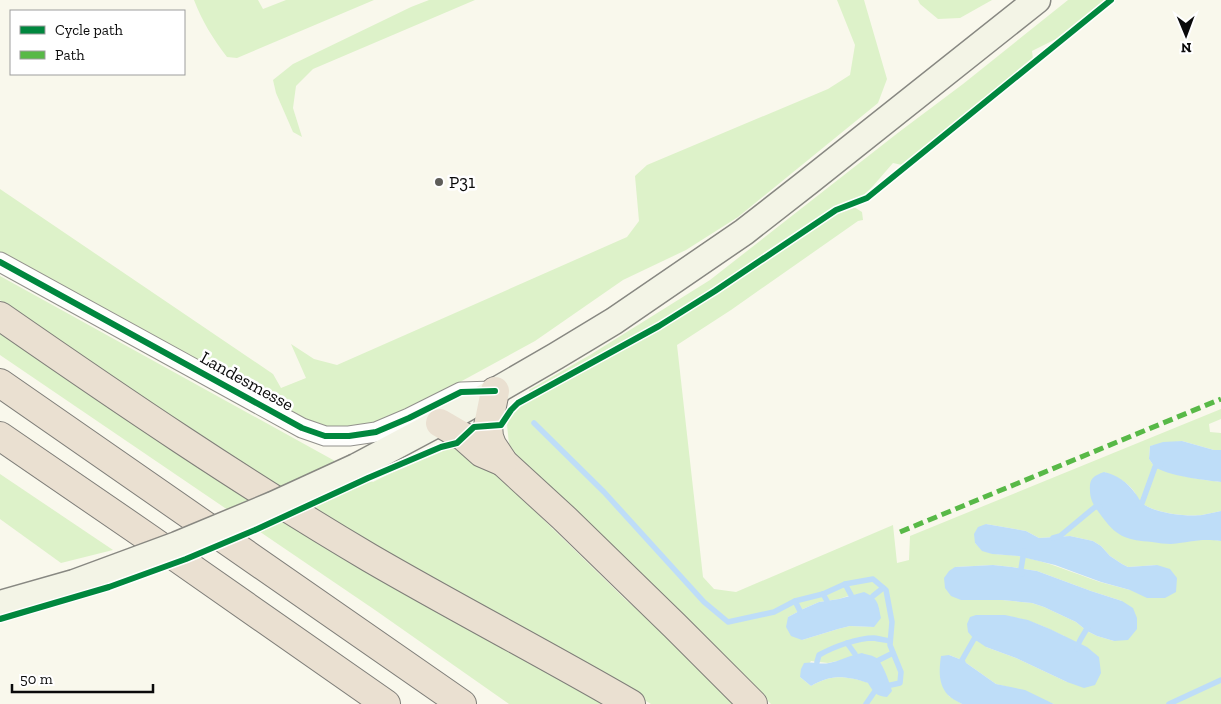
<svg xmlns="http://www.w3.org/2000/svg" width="1221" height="704" font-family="'Zilla Slab',serif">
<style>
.green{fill:#ddf2c9;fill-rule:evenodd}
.water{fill:#beddf8}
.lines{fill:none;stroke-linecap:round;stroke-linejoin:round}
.stream{stroke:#beddf8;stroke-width:5.5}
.street-casing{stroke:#92918c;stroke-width:21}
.secondary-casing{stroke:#888882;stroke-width:29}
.highway-casing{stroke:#7f7e79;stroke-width:30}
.street{stroke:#fefefc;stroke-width:19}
.secondary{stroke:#f3f4e6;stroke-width:26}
.highway{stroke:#eae0d1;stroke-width:28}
.secondary-bridge-casing{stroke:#888882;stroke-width:29;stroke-linecap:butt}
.secondary-bridge{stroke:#f3f4e6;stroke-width:26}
.quiet{stroke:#58b947;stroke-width:5;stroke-dasharray:10 5;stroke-linecap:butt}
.cycleway-casing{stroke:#fff;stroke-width:9}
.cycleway{stroke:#00873e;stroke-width:6}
.poi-dot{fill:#5e5d59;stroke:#fff;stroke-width:2}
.labels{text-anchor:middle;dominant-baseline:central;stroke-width:5;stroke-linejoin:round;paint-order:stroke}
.poi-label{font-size:18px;fill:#0a0a0a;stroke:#fff;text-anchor:start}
.street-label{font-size:18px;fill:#0a0a0a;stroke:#fff}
</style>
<rect width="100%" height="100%" fill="#f9f8ec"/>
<!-- green -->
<g class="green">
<path d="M 194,0 L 258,0 L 263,9 L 286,0 L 374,0 L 237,58 L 227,57 C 213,39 202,21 194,0 Z"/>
<path d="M 429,0 L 475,0 L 313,69 L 296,86 L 293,108 L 302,137 L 293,132 L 276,93 L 273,80 L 293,64 L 411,7 Z"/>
<path d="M 837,0 L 864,0 L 887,79 L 878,103 L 738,217 L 686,250 L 623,280 L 535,341 L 383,424 L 358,429 L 320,428 L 0,253 L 0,189 L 273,374 L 281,388 L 306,378 L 291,344 L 314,359 L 337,365 L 627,237 L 639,221 L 635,176 L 647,165 L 828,89 L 850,75 L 855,45 Z"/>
<path d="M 918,0 L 992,0 L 960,18 L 938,19 L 920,4 Z"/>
<path d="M 1068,0 L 1105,0 L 1060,37 L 1032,51 L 1033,59 L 902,165 L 893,163 L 873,186 L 861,198 L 833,208 L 714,290 L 654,326 L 530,393 L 529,390 L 590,355 L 710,280 L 899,132 L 963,84 Z"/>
<path d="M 854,207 L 862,212 L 863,220 L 858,221 L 731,310 L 677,345 L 703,577 L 714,589 L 736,592 L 893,525 L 897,563 L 909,560 L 910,536 L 1221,409 L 1221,419 L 1209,424 L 1210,432 L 1221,433 L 1221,450 L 1214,450 L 1182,441 L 1150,446 L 1149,459 C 1151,461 1152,464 1154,465 C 1166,475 1205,480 1221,482 L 1221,511 C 1215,512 1208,514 1202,515 C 1188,517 1153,513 1142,503 C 1138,500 1136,494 1133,490 C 1125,480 1116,477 1104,472 L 1188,541 L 1208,539 L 1221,541 L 1221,704 L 1054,704 L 1008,687 L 996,684 L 962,660 L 949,655 L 941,682 L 949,696 L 962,704 L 771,704 L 693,627 L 531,475 L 509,444 L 507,425 L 511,413 L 518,403 L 714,295 L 838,213 ZM 986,524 L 1026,531 L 1039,538 L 1070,536 L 1093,541 L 1101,546 L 1110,556 L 1122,564 L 1128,567 L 1157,565 L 1130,590 C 1120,587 1110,585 1100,582 C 1073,573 1047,561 1018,556 C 1001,553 988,558 975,543 ZM 993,565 L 1012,567 L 1037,571 L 1091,591 L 1122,601 L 1114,641 L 1097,636 L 1087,631 L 1076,622 L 1044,607 L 1032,603 L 1002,600 L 961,600 L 955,567 ZM 851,595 L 874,627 L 850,626 L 838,629 L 802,640 L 788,617 L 803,609 L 819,602 L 839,599 ZM 995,615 C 1020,616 1042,625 1064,636 L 1067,682 L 1016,658 L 986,647 ZM 879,660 L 890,685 L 874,692 L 869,683 C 846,676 832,674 811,686 L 800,677 L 811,661 L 828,663 L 837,661 Z"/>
<path d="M 0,276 L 373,482 L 439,449 L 458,447 L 469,451 L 510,487 L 626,600 L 668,635 L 740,704 L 651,704 L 545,642 L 348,533 L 187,430 L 7,306 L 0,300 Z"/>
<path d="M 0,331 L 238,492 L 343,559 L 608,704 L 509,704 L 375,610 L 0,355 Z"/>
<path d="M 0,474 L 113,550 L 61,563 L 0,519 Z"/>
</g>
<!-- water -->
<g class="water">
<path d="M 1182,441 L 1214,450 L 1221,450 L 1221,482 C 1205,480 1166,476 1154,466 C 1152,464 1151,461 1149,459 L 1150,446 L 1163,442 Z"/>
<path d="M 1104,472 C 1117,475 1127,482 1135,493 C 1138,496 1139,500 1142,503 C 1153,513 1187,517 1202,515 C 1208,514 1215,512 1221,511 L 1221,541 C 1200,538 1191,542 1171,544 C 1165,544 1159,543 1152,542 C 1128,540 1118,538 1103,518 C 1097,510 1090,502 1090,491 C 1089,479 1093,476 1104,472 Z"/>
<path d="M 986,524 L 1026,531 L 1039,538 L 1070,536 L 1093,541 L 1101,546 L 1110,556 L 1122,564 L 1128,567 L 1157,565 L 1170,569 L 1177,578 L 1176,592 L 1165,598 L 1147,598 L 1130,590 L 1101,582 L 1055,565 L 1018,556 L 992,554 L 982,551 L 975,543 L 974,534 L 978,527 Z"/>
<path d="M 993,565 L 1012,567 L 1037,571 L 1091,591 L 1122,601 L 1133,608 L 1137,618 L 1137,629 L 1128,640 L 1114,641 L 1097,636 L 1087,631 L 1076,622 L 1044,607 L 1032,603 L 1002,600 L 961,600 L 951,596 L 945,588 L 944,578 L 949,571 L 955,567 Z"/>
<path d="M 864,592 C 879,599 878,604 881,618 L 874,627 L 850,626 L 838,629 L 802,640 L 791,636 L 786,627 L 788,617 L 803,609 L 819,602 L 839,599 Z"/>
<path d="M 976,615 L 1005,615 L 1028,620 L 1050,629 L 1087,647 L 1099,657 L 1101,673 L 1095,685 L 1084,688 L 1067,682 L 1016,658 L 986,647 L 974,639 L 968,632 L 967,624 L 970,617 Z"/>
<path d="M 862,653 C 867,655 873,655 878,659 C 883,665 890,683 892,691 L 887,697 C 876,696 874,693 868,683 C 846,676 832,674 811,686 L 800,677 L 801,669 L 804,663 C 814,661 820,665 829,663 C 840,661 850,655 862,653 Z"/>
<path d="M 949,655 L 962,660 L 996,684 L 1025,690 L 1054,704 L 962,704 C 957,701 952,699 948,695 C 938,684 939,670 941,656 Z"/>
</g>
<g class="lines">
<!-- stream -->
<g class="stream">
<path d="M 534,423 L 604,492 L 704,602 L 728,622 L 774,612 L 795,601 L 823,594 L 845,584 L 873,579 L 886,590 L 892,622 L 890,645 L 901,672 L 900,683 L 877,688 L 866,704"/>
<path d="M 1137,504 L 1142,503 L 1155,467 L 1161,464"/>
<path d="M 1053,538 L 1060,536 L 1095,507 L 1100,507"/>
<path d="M 1022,574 L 1021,569 L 1024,551"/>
<path d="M 845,584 L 851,595"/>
<path d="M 823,594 L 827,601"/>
<path d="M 873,596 L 883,588"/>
<path d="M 795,601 L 800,611"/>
<path d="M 847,643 L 855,654"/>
<path d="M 1077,649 C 1078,640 1085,634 1088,626"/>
<path d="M 879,660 L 893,653"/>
<path d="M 817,662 L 819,655 C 833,647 857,638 874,638 C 879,639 885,640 890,641"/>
<path d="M 964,666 L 962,660 L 974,639 L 979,637"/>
<path d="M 1169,704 L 1221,680"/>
</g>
<defs>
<path id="street" d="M 0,262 L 302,428 L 325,436 L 349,436 L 376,432 L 409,418 L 461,392 L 493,391"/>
<path id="secondary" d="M 356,467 L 461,411 L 556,356 L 614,321 L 744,232 L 808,182 L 1037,0"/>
<g id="highway">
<path d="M 0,316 C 121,400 243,483 370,558 C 456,608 545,654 631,704"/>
<path d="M 0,383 L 462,704"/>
<path d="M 495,391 L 488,426 L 489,437 L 492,445 L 504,463 L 564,518 L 675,626 L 753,704"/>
<path d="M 440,423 L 464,437 L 482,453 L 503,462"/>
<path d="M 0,436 L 150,539 L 386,704"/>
</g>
</defs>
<!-- street casing -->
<use href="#street" class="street-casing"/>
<!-- secondary casing -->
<use href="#secondary" class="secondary-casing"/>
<!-- highway casing -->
<use href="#highway" class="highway-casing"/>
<!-- street -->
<use href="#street" class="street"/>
<!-- secondary -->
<use href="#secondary" class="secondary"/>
<!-- highway -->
<use href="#highway" class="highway"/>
<defs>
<path id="secondary-bridge" d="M 0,604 L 74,583 L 177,545 L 273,505 L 356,467"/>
</defs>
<!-- secondary-bridge casing -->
<use href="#secondary-bridge" class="secondary-bridge-casing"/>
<!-- secondary-bridge -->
<use href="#secondary-bridge" class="secondary-bridge"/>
<!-- quiet -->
<path class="quiet" d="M 900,532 L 1221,399"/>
<defs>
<g id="cycleway">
<path d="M 0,262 L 302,428 L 325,436 L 349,436 L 376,432 L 409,418 L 461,392 L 495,391"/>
<path d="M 0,619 L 109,587 L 186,559 L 255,530 L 368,478 L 441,447 L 457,443 L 474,427 L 501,425 L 511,410 L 518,403 L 659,326 L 715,291 L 836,210 L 867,198 L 1111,0"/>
</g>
</defs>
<!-- cycleway casing -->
<use href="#cycleway" class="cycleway-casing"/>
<!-- cycleway -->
<use href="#cycleway" class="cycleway"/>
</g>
<!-- markers -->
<circle class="poi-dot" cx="439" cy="182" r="5"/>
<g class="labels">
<!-- poi labels -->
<g class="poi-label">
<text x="449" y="182">P31</text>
</g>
<!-- street labels -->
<g class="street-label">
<text transform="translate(247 381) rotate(29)">Landesmesse</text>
</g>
</g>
<!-- legend -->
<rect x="10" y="10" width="175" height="65" fill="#ffffff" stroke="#9d9d9d"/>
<rect x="20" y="26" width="25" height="8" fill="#00873e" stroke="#9d9d9d"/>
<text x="55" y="35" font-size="15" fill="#0a0a0a">Cycle path</text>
<rect x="20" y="51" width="25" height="8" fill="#58b947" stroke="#9d9d9d"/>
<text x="55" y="60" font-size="15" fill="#0a0a0a">Path</text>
<!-- north arrow -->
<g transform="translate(1186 35) rotate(179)" stroke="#ffffff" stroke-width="4" paint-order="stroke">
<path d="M0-4L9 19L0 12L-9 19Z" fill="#0a0a0a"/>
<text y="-8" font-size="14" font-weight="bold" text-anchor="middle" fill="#0a0a0a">N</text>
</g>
<!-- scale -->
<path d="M12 684v8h141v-8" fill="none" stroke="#0a0a0a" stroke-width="2.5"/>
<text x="20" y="684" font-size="15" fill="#0a0a0a" stroke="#ffffff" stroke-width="4" paint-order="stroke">50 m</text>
</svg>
